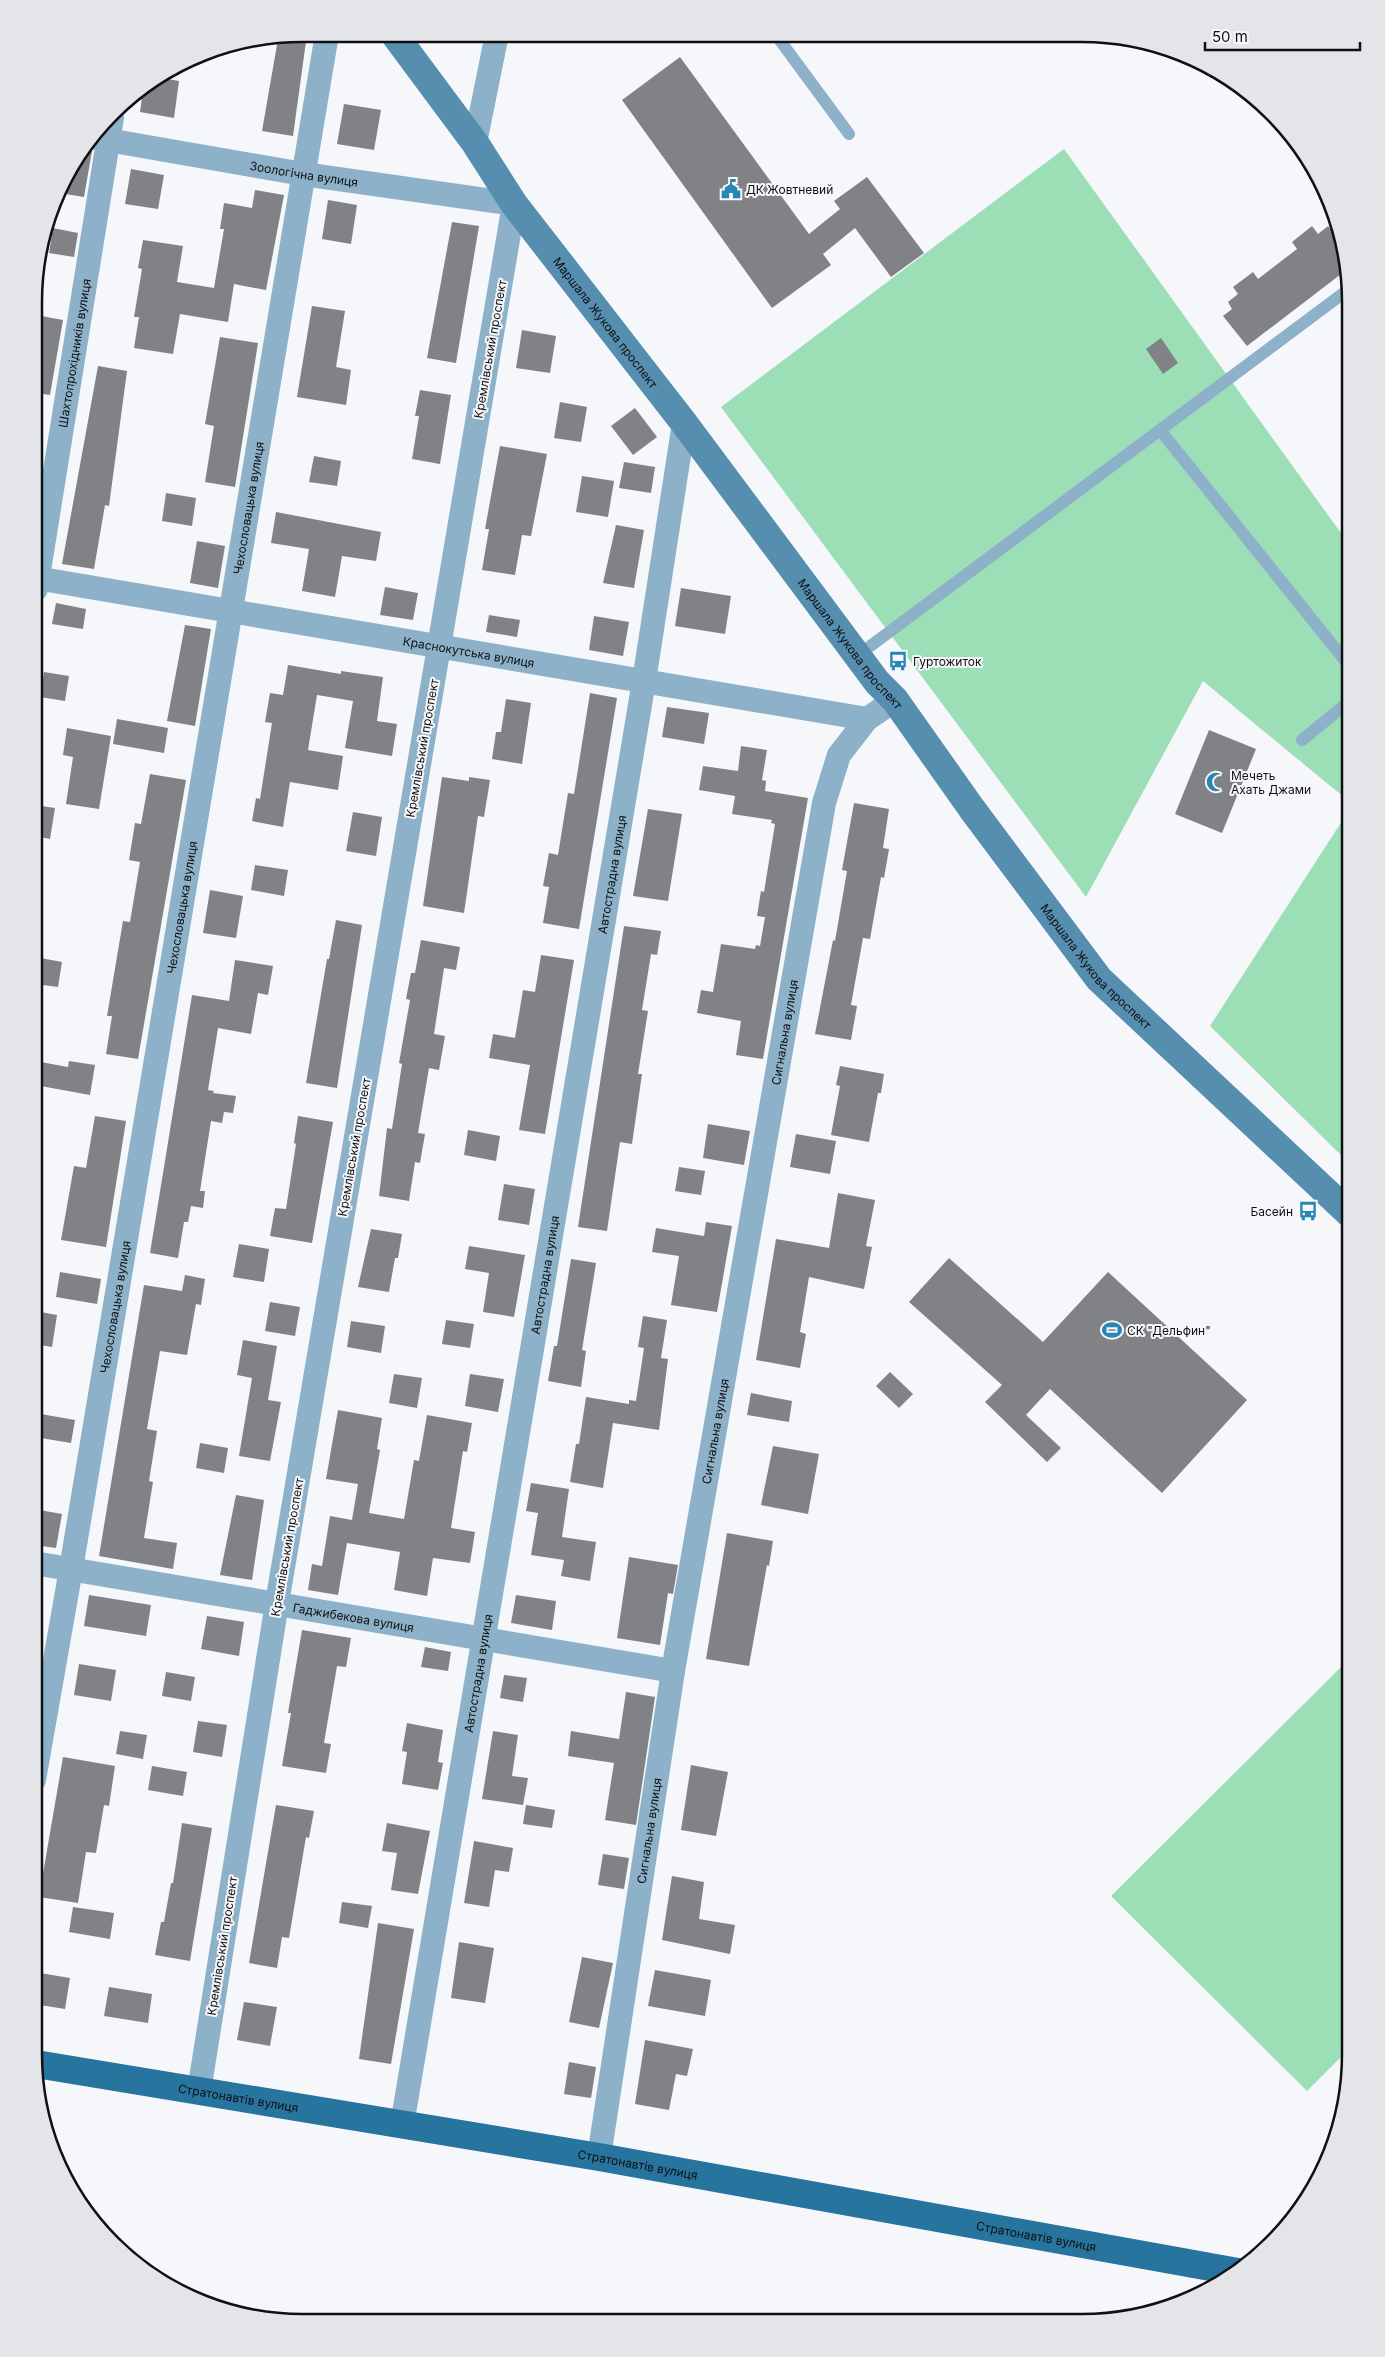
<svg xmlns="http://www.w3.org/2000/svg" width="1385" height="2357" font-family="Inter,sans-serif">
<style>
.green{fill:#9cdeb6}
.building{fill:#818286}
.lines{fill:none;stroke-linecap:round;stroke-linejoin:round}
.lane{stroke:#8db1c8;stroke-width:12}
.street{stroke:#8db1c8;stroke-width:24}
.secondary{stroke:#568eb0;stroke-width:28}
.primary{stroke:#27749e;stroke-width:28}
.labels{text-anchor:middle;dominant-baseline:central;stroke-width:4;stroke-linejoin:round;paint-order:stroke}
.street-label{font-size:12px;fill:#0f1011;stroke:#f6f7fb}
.poi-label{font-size:12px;fill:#0f1011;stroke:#f6f7fb;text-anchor:start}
.rim{fill:none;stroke:#0f1011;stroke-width:2.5}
</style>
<rect width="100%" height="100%" fill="#f6f7fb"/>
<!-- green -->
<g class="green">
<path d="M 1064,149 L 1351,547 L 1351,803 L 1203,681 L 1086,897 L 721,407 Z"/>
<path d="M 1351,807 L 1351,1165 L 1210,1026 Z"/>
<path d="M 1351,1657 L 1351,2047 L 1307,2091 L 1111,1896 Z"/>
</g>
<!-- building -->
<g class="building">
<path d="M 307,34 L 293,136 L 262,131 L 278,39 Z"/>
<path d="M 680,57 L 809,234 L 840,209 L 834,201 L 867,177 L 924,253 L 891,277 L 855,228 L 823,254 L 831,265 L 772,308 L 622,100 Z"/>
<path d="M 162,78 L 179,81 L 174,118 L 140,112 L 143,89 Z"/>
<path d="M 344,104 L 381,110 L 374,150 L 337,144 Z"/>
<path d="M 88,149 L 92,151 L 84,197 L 59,193 L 62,183 Z"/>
<path d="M 131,169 L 164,175 L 158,209 L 125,204 Z"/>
<path d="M 255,190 L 284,195 L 266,290 L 234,284 L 228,322 L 180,314 L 173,354 L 134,348 L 139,317 L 134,317 L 142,269 L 138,268 L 143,240 L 183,246 L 177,282 L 214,288 L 224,229 L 220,229 L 224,203 L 252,208 Z"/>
<path d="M 328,200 L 357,205 L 351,244 L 322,239 Z"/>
<path d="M 452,222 L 479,226 L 456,363 L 427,358 Z"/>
<path d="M 1312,226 L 1318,234 L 1328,226 L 1339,239 L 1345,271 L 1247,346 L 1223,316 L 1232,309 L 1228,302 L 1238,294 L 1233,287 L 1253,272 L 1258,279 L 1297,249 L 1292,242 Z"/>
<path d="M 53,228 L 78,233 L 74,257 L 49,253 Z"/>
<path d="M 312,306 L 345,311 L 336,367 L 351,370 L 346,405 L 297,397 Z"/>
<path d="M 36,315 L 63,320 L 50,395 L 36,393 Z"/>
<path d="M 522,330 L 556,336 L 550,373 L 516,368 Z"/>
<path d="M 220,337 L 258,343 L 235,487 L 205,482 L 214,426 L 205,424 Z"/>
<path d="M 1161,338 L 1178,363 L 1163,374 L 1146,349 Z"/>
<path d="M 98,366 L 127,371 L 109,506 L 105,505 L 94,569 L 62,564 Z"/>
<path d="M 420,390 L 451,395 L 440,464 L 412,459 L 419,416 L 415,416 Z"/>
<path d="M 560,402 L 587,407 L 581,442 L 554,438 Z"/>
<path d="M 635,408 L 657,437 L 633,455 L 611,426 Z"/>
<path d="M 500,446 L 547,454 L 531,536 L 522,535 L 515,575 L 482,570 L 489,529 L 485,529 Z"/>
<path d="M 314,456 L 341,461 L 337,486 L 309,482 Z"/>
<path d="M 624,462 L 655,467 L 651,493 L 619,488 Z"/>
<path d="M 582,476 L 614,481 L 608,517 L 576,512 Z"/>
<path d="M 166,493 L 196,498 L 192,526 L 162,521 Z"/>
<path d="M 276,512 L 381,532 L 376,561 L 342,556 L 335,597 L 302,591 L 309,549 L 271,543 Z"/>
<path d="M 616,525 L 644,530 L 634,588 L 603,583 Z"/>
<path d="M 197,541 L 225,546 L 218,588 L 190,583 Z"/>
<path d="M 385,587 L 418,593 L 413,620 L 380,615 Z"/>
<path d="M 681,588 L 731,596 L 725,634 L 675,626 Z"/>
<path d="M 56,603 L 86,609 L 83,629 L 52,624 Z"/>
<path d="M 489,615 L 520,620 L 517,637 L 486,632 Z"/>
<path d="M 594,616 L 629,622 L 623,656 L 589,650 Z"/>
<path d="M 185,625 L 211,629 L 195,726 L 167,721 Z"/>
<path d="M 288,665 L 341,674 L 341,671 L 383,677 L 377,721 L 397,724 L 392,756 L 345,748 L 353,701 L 317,695 L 308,750 L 343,756 L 338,790 L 290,782 L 283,827 L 252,821 L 256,798 L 260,799 L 272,723 L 265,722 L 270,693 L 283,695 Z"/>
<path d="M 44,672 L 69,676 L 65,701 L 40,697 Z"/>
<path d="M 590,693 L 617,698 L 579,929 L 543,923 L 549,887 L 543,886 L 549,853 L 558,855 L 568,793 L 574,794 Z"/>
<path d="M 506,699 L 531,703 L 522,764 L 492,759 L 496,732 L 501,732 Z"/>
<path d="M 667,707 L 709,713 L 704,744 L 662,737 Z"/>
<path d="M 117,719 L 168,728 L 164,753 L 113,744 Z"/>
<path d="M 67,728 L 111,736 L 99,809 L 66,804 L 73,757 L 63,755 Z"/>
<path d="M 1209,730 L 1256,749 L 1222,833 L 1175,814 Z"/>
<path d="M 741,746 L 767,750 L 762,780 L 766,781 L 765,791 L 808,798 L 763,1059 L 736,1055 L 741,1021 L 697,1013 L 701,990 L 713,992 L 721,944 L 755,949 L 756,945 L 760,946 L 765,917 L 757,916 L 761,891 L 764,892 L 775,824 L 771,823 L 772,820 L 732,814 L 735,796 L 699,790 L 703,766 L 738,771 Z"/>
<path d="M 150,774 L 186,780 L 138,1059 L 106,1054 L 112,1016 L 107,1016 L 123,921 L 130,922 L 140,862 L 129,860 L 135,823 L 141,824 Z"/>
<path d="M 442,777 L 469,781 L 469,777 L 490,780 L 484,817 L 478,816 L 464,913 L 423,906 Z"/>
<path d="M 854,803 L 889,809 L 883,848 L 889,849 L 884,878 L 881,877 L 870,939 L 863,938 L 851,1005 L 857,1006 L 851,1040 L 815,1034 L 833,940 L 835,941 L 847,871 L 842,870 Z"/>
<path d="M 35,805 L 55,808 L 50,839 L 35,836 Z"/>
<path d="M 648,809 L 682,814 L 668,901 L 633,896 Z"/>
<path d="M 353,812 L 382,817 L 376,856 L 346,851 Z"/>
<path d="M 255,865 L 288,870 L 284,896 L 251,890 Z"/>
<path d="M 210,890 L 243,896 L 236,938 L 203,933 Z"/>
<path d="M 336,920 L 362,925 L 337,1088 L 306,1083 L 327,959 L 329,959 Z"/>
<path d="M 624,926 L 661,931 L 657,955 L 651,954 L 642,1010 L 648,1011 L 638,1074 L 642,1074 L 632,1144 L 620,1142 L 607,1231 L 578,1227 Z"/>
<path d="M 421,940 L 460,947 L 456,970 L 444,968 L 434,1034 L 445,1036 L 439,1070 L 429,1068 L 418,1133 L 425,1134 L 420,1163 L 415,1162 L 409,1201 L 379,1196 L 387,1128 L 392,1129 L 402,1064 L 399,1063 L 410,1000 L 406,999 L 411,973 L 415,973 Z"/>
<path d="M 541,955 L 574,960 L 545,1134 L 519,1130 L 530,1065 L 489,1058 L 493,1034 L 515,1038 L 523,990 L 535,992 Z"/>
<path d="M 35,957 L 62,962 L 58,987 L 35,984 Z"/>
<path d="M 235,960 L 273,966 L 268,995 L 258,993 L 251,1034 L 218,1028 L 208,1090 L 214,1091 L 213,1093 L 236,1096 L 233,1113 L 224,1112 L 222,1123 L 211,1121 L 200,1191 L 205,1191 L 203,1208 L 191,1206 L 188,1222 L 184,1222 L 178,1258 L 150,1253 L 192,995 L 229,1001 Z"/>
<path d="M 35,1061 L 68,1067 L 69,1061 L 95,1065 L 90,1095 L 35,1085 Z"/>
<path d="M 840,1066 L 884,1074 L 881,1093 L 878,1093 L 869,1142 L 831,1135 L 840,1086 L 836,1085 Z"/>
<path d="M 95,1116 L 126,1121 L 106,1247 L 61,1240 L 74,1166 L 86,1168 Z"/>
<path d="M 298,1116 L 333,1122 L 312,1243 L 270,1236 L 275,1208 L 286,1209 L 296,1144 L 294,1143 Z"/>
<path d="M 708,1124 L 750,1131 L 744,1165 L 703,1158 Z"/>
<path d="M 468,1130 L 500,1136 L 496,1161 L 464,1155 Z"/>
<path d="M 796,1134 L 836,1141 L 830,1174 L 790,1167 Z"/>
<path d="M 679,1167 L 705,1171 L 701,1195 L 675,1191 Z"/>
<path d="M 504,1184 L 535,1189 L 529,1225 L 498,1220 Z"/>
<path d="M 838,1193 L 875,1200 L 866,1246 L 872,1247 L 864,1289 L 809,1277 L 800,1332 L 806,1334 L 800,1368 L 756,1360 L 776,1239 L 829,1248 Z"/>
<path d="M 706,1222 L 732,1226 L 717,1312 L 671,1305 L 679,1256 L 652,1252 L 656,1228 L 704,1236 Z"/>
<path d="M 371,1229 L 402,1234 L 398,1258 L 395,1258 L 389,1292 L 358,1287 Z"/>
<path d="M 239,1244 L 269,1249 L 264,1282 L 233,1277 Z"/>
<path d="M 469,1246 L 525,1255 L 514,1317 L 483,1312 L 489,1273 L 465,1269 Z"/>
<path d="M 949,1258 L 1043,1342 L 1108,1272 L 1247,1400 L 1162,1493 L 1050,1389 L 1026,1415 L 1061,1448 L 1047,1462 L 985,1402 L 1002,1385 L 909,1302 Z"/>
<path d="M 571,1259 L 596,1263 L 582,1350 L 586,1351 L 581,1387 L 548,1381 L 554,1346 L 557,1346 Z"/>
<path d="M 60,1272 L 101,1279 L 97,1304 L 56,1297 Z"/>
<path d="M 185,1275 L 205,1279 L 201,1305 L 196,1304 L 187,1355 L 160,1351 L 147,1429 L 157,1431 L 149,1481 L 153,1482 L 144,1538 L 177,1543 L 173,1569 L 99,1556 L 144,1285 L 182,1291 Z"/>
<path d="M 270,1302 L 300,1307 L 295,1336 L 265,1331 Z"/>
<path d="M 35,1311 L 57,1315 L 52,1347 L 35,1344 Z"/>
<path d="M 643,1316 L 667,1320 L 661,1358 L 668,1359 L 659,1430 L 613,1423 L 603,1488 L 570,1482 L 576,1444 L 579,1444 L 586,1397 L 629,1404 L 629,1400 L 636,1401 L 644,1348 L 638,1347 Z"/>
<path d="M 446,1320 L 474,1324 L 470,1348 L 442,1344 Z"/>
<path d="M 351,1321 L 385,1326 L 381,1353 L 347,1347 Z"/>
<path d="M 243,1340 L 277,1346 L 268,1400 L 281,1402 L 270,1461 L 239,1456 L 252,1378 L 237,1375 Z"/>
<path d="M 890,1372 L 913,1394 L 899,1408 L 876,1386 Z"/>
<path d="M 394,1374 L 422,1378 L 417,1408 L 389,1403 Z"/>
<path d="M 470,1374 L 504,1379 L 498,1412 L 465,1406 Z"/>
<path d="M 751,1393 L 792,1401 L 789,1422 L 747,1415 Z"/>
<path d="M 338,1410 L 382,1418 L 377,1449 L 380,1450 L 369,1513 L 404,1519 L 414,1460 L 419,1461 L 427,1415 L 472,1423 L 467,1452 L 463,1451 L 451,1528 L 475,1532 L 470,1563 L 433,1558 L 427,1596 L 394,1590 L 400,1552 L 347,1543 L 338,1595 L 308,1590 L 312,1564 L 322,1566 L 330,1516 L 352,1520 L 358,1484 L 326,1479 Z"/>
<path d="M 35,1413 L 75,1420 L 71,1443 L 35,1437 Z"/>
<path d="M 200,1443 L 228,1448 L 224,1473 L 196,1468 Z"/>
<path d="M 773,1446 L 819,1454 L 808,1514 L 761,1505 Z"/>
<path d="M 531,1483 L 569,1489 L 562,1537 L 596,1542 L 590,1581 L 561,1576 L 564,1560 L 531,1555 L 538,1513 L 526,1511 Z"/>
<path d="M 236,1495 L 264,1500 L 252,1580 L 220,1575 Z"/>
<path d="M 34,1509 L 62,1514 L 56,1548 L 34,1545 Z"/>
<path d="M 727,1533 L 773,1541 L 769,1566 L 767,1565 L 749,1666 L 706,1659 Z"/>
<path d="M 629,1557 L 678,1565 L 673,1594 L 668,1593 L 660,1645 L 617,1638 Z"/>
<path d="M 89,1595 L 151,1605 L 146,1636 L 84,1626 Z"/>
<path d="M 516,1595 L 556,1601 L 552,1630 L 511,1623 Z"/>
<path d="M 207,1616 L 244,1622 L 239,1656 L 201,1649 Z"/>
<path d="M 302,1630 L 351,1638 L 346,1667 L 337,1666 L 324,1743 L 331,1744 L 326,1773 L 282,1766 L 291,1713 L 288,1713 Z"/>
<path d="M 425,1647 L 451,1652 L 448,1671 L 421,1667 Z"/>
<path d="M 79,1664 L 116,1670 L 111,1701 L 74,1695 Z"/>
<path d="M 166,1672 L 195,1677 L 191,1701 L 162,1696 Z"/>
<path d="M 504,1675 L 527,1678 L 523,1702 L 500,1698 Z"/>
<path d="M 626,1692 L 655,1697 L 636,1825 L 605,1820 L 614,1763 L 568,1756 L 571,1731 L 619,1739 Z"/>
<path d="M 198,1721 L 227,1725 L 222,1757 L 193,1752 Z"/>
<path d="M 407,1723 L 443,1730 L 438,1762 L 443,1763 L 438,1790 L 402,1784 L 407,1752 L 402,1751 Z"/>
<path d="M 120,1731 L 147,1735 L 143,1759 L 116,1754 Z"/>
<path d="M 493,1731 L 518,1735 L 512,1776 L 528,1778 L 523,1805 L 482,1799 Z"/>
<path d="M 63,1757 L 115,1766 L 109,1806 L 104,1805 L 96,1853 L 86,1852 L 78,1903 L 39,1897 Z"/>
<path d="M 691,1765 L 728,1772 L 716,1836 L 681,1830 Z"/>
<path d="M 152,1766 L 187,1772 L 183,1796 L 148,1790 Z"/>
<path d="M 276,1805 L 314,1811 L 309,1838 L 306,1837 L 289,1938 L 282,1937 L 277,1968 L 249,1963 Z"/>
<path d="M 526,1805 L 555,1810 L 552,1828 L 523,1824 Z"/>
<path d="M 182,1823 L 212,1828 L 190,1961 L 155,1955 L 161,1922 L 164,1922 L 171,1883 L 173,1883 Z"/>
<path d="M 387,1823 L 430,1831 L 418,1894 L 391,1890 L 397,1853 L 382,1851 Z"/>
<path d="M 474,1841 L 513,1848 L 509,1872 L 495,1870 L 489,1907 L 464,1903 Z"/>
<path d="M 603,1854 L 629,1858 L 624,1889 L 598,1885 Z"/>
<path d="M 672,1876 L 704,1882 L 699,1919 L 735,1925 L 730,1954 L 662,1940 Z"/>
<path d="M 342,1902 L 372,1906 L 368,1928 L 339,1923 Z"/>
<path d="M 73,1907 L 114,1913 L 110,1939 L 69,1932 Z"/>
<path d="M 378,1923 L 414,1929 L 391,2064 L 359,2059 Z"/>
<path d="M 459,1942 L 494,1948 L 485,2003 L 451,1998 Z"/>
<path d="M 582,1957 L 613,1963 L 599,2028 L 569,2022 Z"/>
<path d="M 655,1970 L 711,1980 L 705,2016 L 648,2006 Z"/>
<path d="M 34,1972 L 70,1978 L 65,2009 L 34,2004 Z"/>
<path d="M 109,1987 L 152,1994 L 148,2023 L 104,2016 Z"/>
<path d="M 244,2002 L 277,2007 L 270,2046 L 237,2040 Z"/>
<path d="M 645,2040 L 693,2049 L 687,2076 L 676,2074 L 669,2110 L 635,2104 Z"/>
<path d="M 569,2062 L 596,2067 L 591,2098 L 564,2094 Z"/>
</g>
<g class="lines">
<!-- lane -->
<g class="lane">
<path d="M 776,35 L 849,134"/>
<path d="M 1160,430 L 1351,668"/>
<path d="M 857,656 L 1349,289"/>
<path d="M 1302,740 L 1351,700"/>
</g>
<!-- street -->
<g class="street">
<path id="s1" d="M 96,138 L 303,174 L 514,204 L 277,1603 L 199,2091"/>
<path d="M 475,143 L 497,34"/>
<path id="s2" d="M 36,578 L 867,719 L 895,700"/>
<path id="s3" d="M 36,589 L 112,117"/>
<path id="s4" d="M 34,1563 L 673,1671"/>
<path id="s5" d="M 34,1780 L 71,1569 L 327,34"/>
<path id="s6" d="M 402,2125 L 644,681 L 684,423"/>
<path id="s7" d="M 599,2157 L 673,1671 L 824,803 L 839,755 L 867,719"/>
</g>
<!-- secondary -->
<path class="secondary" id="s8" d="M 394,34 L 475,143 L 514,204 L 684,423 L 877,682 L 895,700 L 972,809 L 1099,979 L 1351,1215"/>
<!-- primary -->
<path class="primary" id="s9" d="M 36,2064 L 599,2157 L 1238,2272"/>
</g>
<!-- icons -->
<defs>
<symbol id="civic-bare" viewBox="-9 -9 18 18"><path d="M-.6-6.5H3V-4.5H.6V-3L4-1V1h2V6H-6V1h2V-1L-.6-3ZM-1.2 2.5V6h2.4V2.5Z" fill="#2886b2" stroke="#f6f7fb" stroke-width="2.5" paint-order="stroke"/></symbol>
<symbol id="bus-bare" viewBox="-9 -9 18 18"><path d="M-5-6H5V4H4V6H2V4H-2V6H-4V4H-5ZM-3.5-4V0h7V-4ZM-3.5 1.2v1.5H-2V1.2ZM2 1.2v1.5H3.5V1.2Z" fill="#2886b2" stroke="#f6f7fb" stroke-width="2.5" paint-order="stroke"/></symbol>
<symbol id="mosque-bare" viewBox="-9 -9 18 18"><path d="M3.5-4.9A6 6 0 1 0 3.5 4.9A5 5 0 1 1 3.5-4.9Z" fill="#2886b2" stroke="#f6f7fb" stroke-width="2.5" paint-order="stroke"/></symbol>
<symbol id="stadium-bare" viewBox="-9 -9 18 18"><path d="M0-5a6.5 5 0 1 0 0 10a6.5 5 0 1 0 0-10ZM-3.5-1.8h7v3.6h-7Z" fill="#2886b2" stroke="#f6f7fb" stroke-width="2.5" paint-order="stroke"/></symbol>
</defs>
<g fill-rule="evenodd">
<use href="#civic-bare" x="717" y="175" width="28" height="28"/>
<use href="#bus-bare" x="884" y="647" width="28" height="28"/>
<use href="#mosque-bare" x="1202" y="768" width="28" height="28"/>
<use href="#bus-bare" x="1294" y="1197" width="28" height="28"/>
<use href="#stadium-bare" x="1098" y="1316" width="28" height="28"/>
</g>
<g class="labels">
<!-- street labels -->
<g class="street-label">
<text stroke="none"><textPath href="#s1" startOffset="211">Зоологічна вулиця</textPath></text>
<text stroke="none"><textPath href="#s8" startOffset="358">Маршала Жукова проспект</textPath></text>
<text transform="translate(490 349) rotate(-80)">Кремлівський проспект</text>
<text stroke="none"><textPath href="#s3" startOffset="239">Шахтопрохідників вулиця</textPath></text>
<text stroke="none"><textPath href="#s5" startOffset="1290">Чехословацька вулиця</textPath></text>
<text stroke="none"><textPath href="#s8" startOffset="762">Маршала Жукова проспект</textPath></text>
<text stroke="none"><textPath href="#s2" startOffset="439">Краснокутська вулиця</textPath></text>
<text transform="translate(422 748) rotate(-80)">Кремлівський проспект</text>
<text stroke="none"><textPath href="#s6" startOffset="1268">Автострадна вулиця</textPath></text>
<text stroke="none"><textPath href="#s5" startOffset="885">Чехословацька вулиця</textPath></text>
<text stroke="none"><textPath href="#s8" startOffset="1168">Маршала Жукова проспект</textPath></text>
<text stroke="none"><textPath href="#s7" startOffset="1140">Сигнальна вулиця</textPath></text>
<text transform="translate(354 1147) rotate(-80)">Кремлівський проспект</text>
<text stroke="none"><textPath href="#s6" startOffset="862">Автострадна вулиця</textPath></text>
<text stroke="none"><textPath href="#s5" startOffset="480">Чехословацька вулиця</textPath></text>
<text stroke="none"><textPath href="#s7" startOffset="735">Сигнальна вулиця</textPath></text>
<text transform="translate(287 1547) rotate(-80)">Кремлівський проспект</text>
<text stroke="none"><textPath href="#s4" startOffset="324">Гаджибекова вулиця</textPath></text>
<text stroke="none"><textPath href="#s6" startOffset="458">Автострадна вулиця</textPath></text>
<text stroke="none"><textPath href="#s7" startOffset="330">Сигнальна вулиця</textPath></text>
<text transform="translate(222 1946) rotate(-81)">Кремлівський проспект</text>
<text stroke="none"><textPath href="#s9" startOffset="205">Стратонавтів вулиця</textPath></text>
<text stroke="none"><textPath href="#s9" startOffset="610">Стратонавтів вулиця</textPath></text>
<text stroke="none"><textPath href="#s9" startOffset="1015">Стратонавтів вулиця</textPath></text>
</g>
<!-- poi labels -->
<g class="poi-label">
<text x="746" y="189">ДК Жовтневий</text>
<text x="913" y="661">Гуртожиток</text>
<text x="1231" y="775">Мечеть<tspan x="1231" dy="14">Ахать Джами</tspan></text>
<text x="1293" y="1211" text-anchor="end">Басейн</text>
<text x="1127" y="1330">СК "Дельфин"</text>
</g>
</g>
<!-- crop -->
<path d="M0 0H1385V2357H0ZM302 42H1082A260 260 0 0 1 1342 302V2054A260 260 0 0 1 1082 2314H302A260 260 0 0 1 42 2054V302A260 260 0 0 1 302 42Z" fill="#e4e5e8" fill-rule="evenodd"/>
<path class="rim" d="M302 42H1082A260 260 0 0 1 1342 302V2054A260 260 0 0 1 1082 2314H302A260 260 0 0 1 42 2054V302A260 260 0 0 1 302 42Z"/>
<!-- scale -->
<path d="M1205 42v8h155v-8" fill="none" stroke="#0f1011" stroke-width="2.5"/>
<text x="1212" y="42" font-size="15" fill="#0f1011" stroke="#f6f7fb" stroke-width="4" paint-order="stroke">50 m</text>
</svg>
